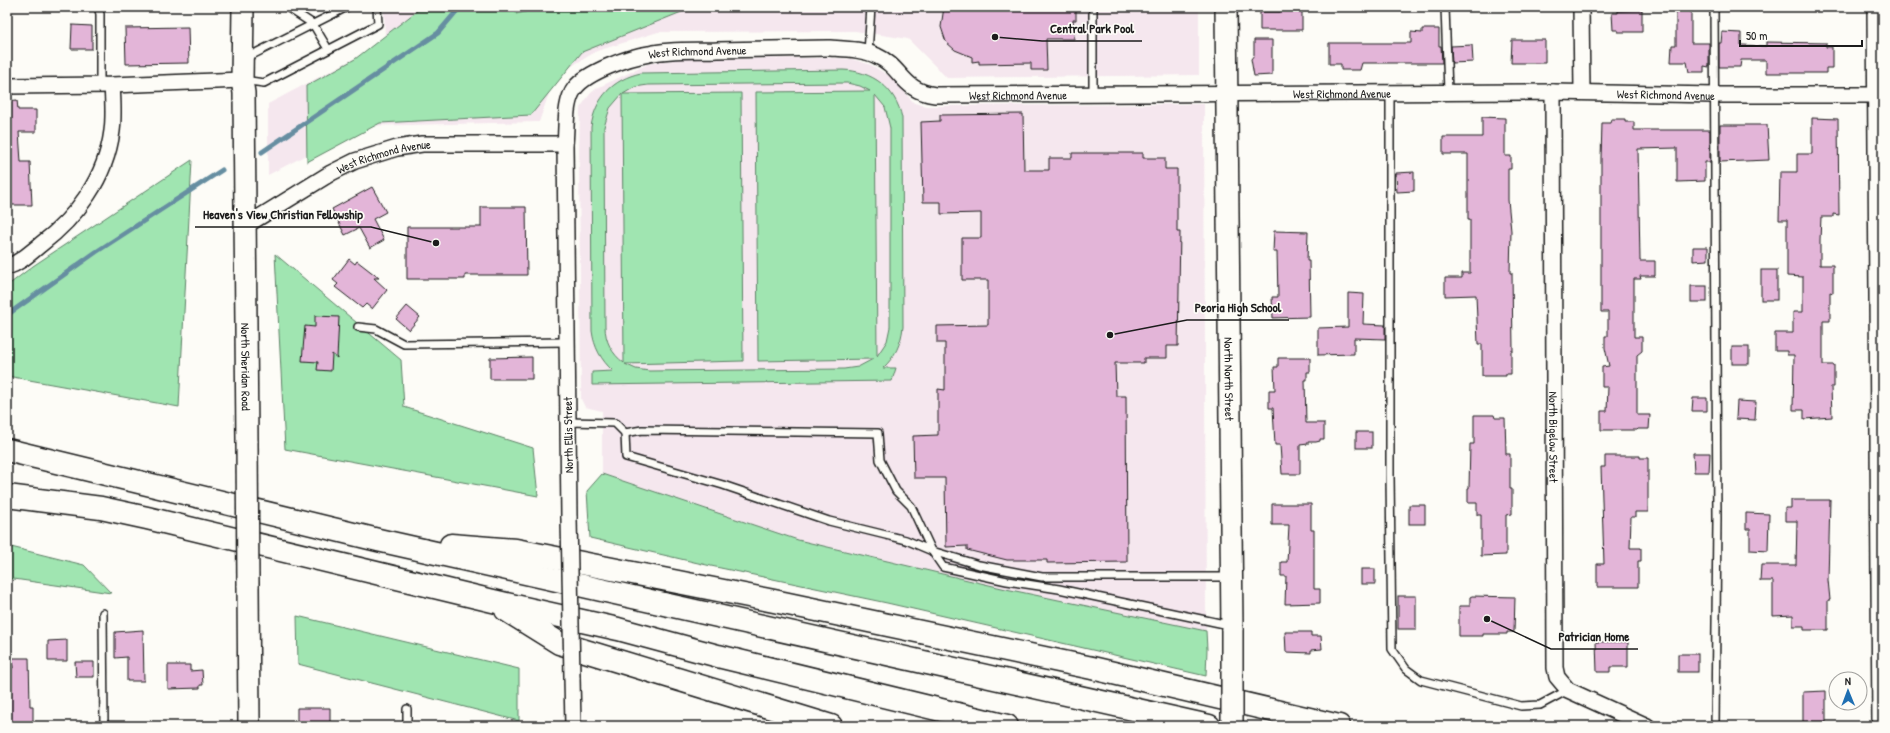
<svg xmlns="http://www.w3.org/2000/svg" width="1890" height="733" font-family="'Patrick Hand',sans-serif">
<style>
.built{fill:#f5e7ee}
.green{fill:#a0e5b1;stroke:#5e8066;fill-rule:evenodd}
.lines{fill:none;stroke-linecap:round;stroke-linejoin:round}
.stream{stroke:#668ea1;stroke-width:5}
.building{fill:#e3b5d8;stroke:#1c1c1c}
.lane-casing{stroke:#1c1c1c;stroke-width:10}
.street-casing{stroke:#1c1c1c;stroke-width:18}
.secondary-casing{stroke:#1c1c1c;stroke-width:24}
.highway-casing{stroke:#1c1c1c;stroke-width:25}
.lane{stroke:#fdfcf7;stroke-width:7}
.street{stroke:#fdfcf7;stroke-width:15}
.secondary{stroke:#fdfcf7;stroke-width:21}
.highway{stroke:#fdfcf7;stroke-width:22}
.street-bridge-casing{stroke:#1c1c1c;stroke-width:18;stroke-linecap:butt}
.secondary-bridge-casing{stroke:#1c1c1c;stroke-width:24;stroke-linecap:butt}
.street-bridge{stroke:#fdfcf7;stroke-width:15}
.secondary-bridge{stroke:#fdfcf7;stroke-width:21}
.labels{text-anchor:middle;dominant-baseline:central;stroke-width:3.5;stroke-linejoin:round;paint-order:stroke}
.street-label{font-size:12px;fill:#1c1c1c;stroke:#fdfcf7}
.leader{fill:none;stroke:#1c1c1c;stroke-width:1.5}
.callout-dot{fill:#1c1c1c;stroke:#fdfcf7;stroke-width:1.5}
.callout-label{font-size:13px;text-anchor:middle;font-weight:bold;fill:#1c1c1c;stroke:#fdfcf7;stroke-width:3.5;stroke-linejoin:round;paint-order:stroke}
</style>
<rect width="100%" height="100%" fill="#fdfcf7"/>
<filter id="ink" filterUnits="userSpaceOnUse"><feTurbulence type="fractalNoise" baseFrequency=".025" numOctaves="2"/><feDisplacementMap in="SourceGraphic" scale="8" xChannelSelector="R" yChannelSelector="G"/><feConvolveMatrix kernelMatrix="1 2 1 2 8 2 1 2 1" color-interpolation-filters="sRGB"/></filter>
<g filter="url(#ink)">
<!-- built -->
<g class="built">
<path d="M 384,7 L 1199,7 L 1199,75 L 947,78 L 908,39 L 855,31 L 658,32 L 597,51 L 555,76 L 539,122 L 362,126 L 268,175 L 268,104 L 385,42 Z"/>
<path d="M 828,58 L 852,59 L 871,65 L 891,77 L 914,103 L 927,106 L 1204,104 L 1206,631 L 1006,589 L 798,540 L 602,474 L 602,411 L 585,407 L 581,399 L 579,157 L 580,108 L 590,94 L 597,88 L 648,64 L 679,59 Z"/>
</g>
<!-- green -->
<g class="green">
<path d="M 422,7 L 519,7 L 516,14 L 546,7 L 694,7 L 582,52 L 531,115 L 380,123 L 307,162 L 306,86 L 355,59 Z"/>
<path d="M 843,70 C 872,71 896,88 902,118 L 903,327 C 901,344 895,357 883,368 L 896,368 L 892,381 L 592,385 L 592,372 L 613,371 C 601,360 594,347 592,331 L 591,127 C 595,98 613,79 641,73 ZM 847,83 L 860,86 L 870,91 L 756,92 L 758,361 L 873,359 L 858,367 L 844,369 L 649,371 L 636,369 L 625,364 L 743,361 L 741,93 L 623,94 L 635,87 L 648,85 ZM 622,94 L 624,363 C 612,354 605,341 605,326 L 604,127 L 610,108 ZM 875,95 L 885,107 L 890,128 L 890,327 L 887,341 L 877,356 Z"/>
<path d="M 192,160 L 179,407 L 7,376 L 7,286 L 33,266 Z"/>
<path d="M 275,254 L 401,360 L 404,407 L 533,448 L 538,496 L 285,449 Z"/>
<path d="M 602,474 L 798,540 L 1006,589 L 1206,631 L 1207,649 L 1206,676 L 887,603 L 711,566 L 590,538 L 587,491 Z"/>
<path d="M 7,546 L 84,565 L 111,593 L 7,578 Z"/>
<path d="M 297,616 L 519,669 L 519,721 L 298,664 Z"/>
</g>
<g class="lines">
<!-- stream -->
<g class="stream">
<path d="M 262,152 L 438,33 L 460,7"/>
<path d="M 7,315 L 96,252 L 222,170"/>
</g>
</g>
<!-- building -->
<g class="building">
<path d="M 944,7 L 1076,7 L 1076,20 L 1073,20 L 1074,39 L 1046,39 L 1047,70 L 1031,70 L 1031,63 L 979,64 L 979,61 L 972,62 L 972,57 L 955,50 L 946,42 L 941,27 Z"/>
<path d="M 1280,10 L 1302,10 L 1302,30 L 1260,30 L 1260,12 L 1280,12 Z"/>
<path d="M 1642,10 L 1642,32 L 1618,32 L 1618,30 L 1613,30 L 1612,13 L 1618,13 L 1618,11 Z"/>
<path d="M 1676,11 L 1691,11 L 1691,43 L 1709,43 L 1709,67 L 1704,66 L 1704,72 L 1689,72 L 1687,62 L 1671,62 L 1672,45 L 1676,45 Z"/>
<path d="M 72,25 L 92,26 L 92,49 L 71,49 Z"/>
<path d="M 188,27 L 189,63 L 126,64 L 125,28 Z"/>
<path d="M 1422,29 L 1439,29 L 1439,46 L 1441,46 L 1442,63 L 1362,63 L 1360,70 L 1341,70 L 1341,64 L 1329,64 L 1329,43 L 1411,43 L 1411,32 L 1422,33 Z"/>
<path d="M 1722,32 L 1741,33 L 1741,45 L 1766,46 L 1766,42 L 1826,43 L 1826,47 L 1832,47 L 1832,68 L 1826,68 L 1826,73 L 1766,73 L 1766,60 L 1741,60 L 1740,67 L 1719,67 L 1719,43 L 1721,43 Z"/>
<path d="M 1254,40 L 1272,40 L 1272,75 L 1254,76 L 1251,59 L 1254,55 Z"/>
<path d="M 1512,40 L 1545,40 L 1545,63 L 1511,63 Z"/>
<path d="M 1472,45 L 1473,62 L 1452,63 L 1451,46 Z"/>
<path d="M 17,100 L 18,110 L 36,110 L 36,132 L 19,132 L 21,162 L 30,162 L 32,205 L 7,205 L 7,101 Z"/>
<path d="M 1023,114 L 1024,170 L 1049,170 L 1049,158 L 1072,158 L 1072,153 L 1143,153 L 1143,158 L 1165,158 L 1165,169 L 1177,169 L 1177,232 L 1180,232 L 1178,346 L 1167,346 L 1167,358 L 1144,358 L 1144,363 L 1115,363 L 1116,396 L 1126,396 L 1127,562 L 1047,563 L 1047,560 L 1007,560 L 967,550 L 967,546 L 946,547 L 945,478 L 914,478 L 913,436 L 938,435 L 938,389 L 945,390 L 945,343 L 937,343 L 937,326 L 988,325 L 988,280 L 962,280 L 962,238 L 981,238 L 981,213 L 941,214 L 941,202 L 923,202 L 921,122 L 940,121 L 940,115 Z"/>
<path d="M 1482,117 L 1505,118 L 1505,156 L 1511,156 L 1511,169 L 1508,169 L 1508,200 L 1511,231 L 1510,273 L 1512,273 L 1513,351 L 1511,351 L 1511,374 L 1506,374 L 1506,376 L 1482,376 L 1482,344 L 1478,344 L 1476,295 L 1445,296 L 1445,278 L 1462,278 L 1462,273 L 1470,273 L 1470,220 L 1468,220 L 1468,154 L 1443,154 L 1443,137 L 1482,137 Z"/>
<path d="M 1812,118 L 1838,119 L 1839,215 L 1833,214 L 1833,217 L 1821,217 L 1820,240 L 1820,265 L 1833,265 L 1833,293 L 1830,292 L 1830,321 L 1823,321 L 1823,365 L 1834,365 L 1834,387 L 1831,387 L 1832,417 L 1804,419 L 1804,410 L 1793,410 L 1794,355 L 1787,355 L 1787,351 L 1775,351 L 1775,333 L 1793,333 L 1793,312 L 1803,312 L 1803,277 L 1787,276 L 1787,220 L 1779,220 L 1780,172 L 1797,172 L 1797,154 L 1812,154 Z"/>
<path d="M 1611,119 L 1625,119 L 1625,122 L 1634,122 L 1634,130 L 1710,130 L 1710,162 L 1705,162 L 1705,181 L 1677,182 L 1677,148 L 1638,149 L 1640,261 L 1655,261 L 1655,276 L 1640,276 L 1641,279 L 1634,279 L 1634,337 L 1642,337 L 1642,351 L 1637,355 L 1637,415 L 1650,415 L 1649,429 L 1638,429 L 1637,430 L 1601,430 L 1601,411 L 1607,411 L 1608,387 L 1602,387 L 1602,367 L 1609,366 L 1605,348 L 1605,336 L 1608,336 L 1608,312 L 1601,312 L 1601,158 L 1602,123 L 1610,123 Z"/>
<path d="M 1720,125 L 1767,125 L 1769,160 L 1720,162 Z"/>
<path d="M 1414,172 L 1414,191 L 1397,192 L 1396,173 Z"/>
<path d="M 372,187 L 386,212 L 373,219 L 384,240 L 370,248 L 359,228 L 345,235 L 332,209 Z"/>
<path d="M 481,207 L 526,207 L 527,275 L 465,275 L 465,279 L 407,279 L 407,227 L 481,227 Z"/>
<path d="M 1274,231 L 1308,232 L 1307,261 L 1309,261 L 1310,317 L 1273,318 L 1272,297 L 1278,297 L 1277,252 L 1273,252 Z"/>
<path d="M 1693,247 L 1708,247 L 1708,260 L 1693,261 Z"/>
<path d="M 349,259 L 355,264 L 357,261 L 379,278 L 374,278 L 387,290 L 372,309 L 366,304 L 362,308 L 335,287 L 338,284 L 333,280 Z"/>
<rect x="1761" y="270" width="16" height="30"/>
<rect x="1691" y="286" width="16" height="16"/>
<path d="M 1348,293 L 1364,294 L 1363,324 L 1385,325 L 1385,339 L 1354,338 L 1354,354 L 1318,355 L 1318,328 L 1348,327 Z"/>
<path d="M 407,306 L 420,317 L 409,330 L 396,319 Z"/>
<path d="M 315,316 L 339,317 L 337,358 L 332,354 L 331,371 L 317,370 L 318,362 L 302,361 L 305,326 L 315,327 Z"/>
<rect x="1732" y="347" width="17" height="17"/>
<path d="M 532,357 L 532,379 L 490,379 L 490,358 Z"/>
<path d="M 1278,358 L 1310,358 L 1310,372 L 1307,372 L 1307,380 L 1305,380 L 1306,423 L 1324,423 L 1324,439 L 1320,439 L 1320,441 L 1316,442 L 1308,442 L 1308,444 L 1300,445 L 1300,474 L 1282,474 L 1280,445 L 1275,445 L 1273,408 L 1269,408 L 1269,390 L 1275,390 L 1274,367 L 1278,367 Z"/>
<path d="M 1693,398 L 1707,398 L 1707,411 L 1692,411 Z"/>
<path d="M 1737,401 L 1756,402 L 1755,420 L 1736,419 Z"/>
<path d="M 1474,415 L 1494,415 L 1495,418 L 1505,418 L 1506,454 L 1510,454 L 1510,489 L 1512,489 L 1512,514 L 1506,515 L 1506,555 L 1481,556 L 1481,515 L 1477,515 L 1477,503 L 1468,503 L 1468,488 L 1469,488 L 1470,444 L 1474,444 Z"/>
<rect x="1356" y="432" width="16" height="16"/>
<path d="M 1693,453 L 1710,453 L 1709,472 L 1694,472 Z"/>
<path d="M 1605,456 L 1640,456 L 1640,458 L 1648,458 L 1648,512 L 1635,512 L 1635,517 L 1631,517 L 1630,548 L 1641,548 L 1641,561 L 1638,561 L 1638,587 L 1597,587 L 1597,564 L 1604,564 L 1601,467 L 1605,467 Z"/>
<path d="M 1791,500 L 1830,500 L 1828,580 L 1830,600 L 1828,600 L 1828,630 L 1804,630 L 1804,626 L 1793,626 L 1793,615 L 1773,616 L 1773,581 L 1760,581 L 1761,565 L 1796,565 L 1797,521 L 1785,521 L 1785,508 L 1791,508 Z"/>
<path d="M 1272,504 L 1311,504 L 1311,530 L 1314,530 L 1314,589 L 1320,589 L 1320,603 L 1285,604 L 1286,576 L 1281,576 L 1281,562 L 1287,562 L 1289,525 L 1272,525 Z"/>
<rect x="1409" y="505" width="16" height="19"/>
<path d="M 1746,513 L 1769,514 L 1768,551 L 1750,550 L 1750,529 L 1746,529 Z"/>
<rect x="1361" y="569" width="14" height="15"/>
<rect x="1398" y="596" width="18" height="33"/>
<path d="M 1472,596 L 1515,597 L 1514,632 L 1507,632 L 1507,634 L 1483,634 L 1483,636 L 1459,636 L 1459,606 L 1470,606 L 1470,597 Z"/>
<path d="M 143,630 L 144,681 L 127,681 L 127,657 L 115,658 L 115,632 Z"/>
<path d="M 1285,632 L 1311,632 L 1311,636 L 1321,636 L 1322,649 L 1311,650 L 1311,653 L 1286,652 Z"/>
<path d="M 67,640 L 67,661 L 48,661 L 48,641 Z"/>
<path d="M 1596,642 L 1628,642 L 1628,667 L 1610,667 L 1610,672 L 1597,672 Z"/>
<rect x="1678" y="654" width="20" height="18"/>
<path d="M 12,658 L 29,658 L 30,706 L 33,706 L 33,726 L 7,726 L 7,668 L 13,668 Z"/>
<path d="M 75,662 L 94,662 L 94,677 L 76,677 Z"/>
<path d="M 168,665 L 190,665 L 190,671 L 202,670 L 203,685 L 200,685 L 200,688 L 168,689 Z"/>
<path d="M 1826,691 L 1826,722 L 1803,722 L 1803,692 Z"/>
<path d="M 297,708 L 330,708 L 330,726 L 297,725 Z"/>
</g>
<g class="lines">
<defs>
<g id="lane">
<path d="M 98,7 L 100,14 L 100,85"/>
<path d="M 287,7 L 313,24 L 328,49"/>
<path d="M 1093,7 L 1093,93"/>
<path d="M 1445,7 L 1448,92"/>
<path d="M 1714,7 L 1717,518 L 1715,726"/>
<path d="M 868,53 L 871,7"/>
<path d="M 244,59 L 347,7"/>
<path d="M 243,80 L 264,83 L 378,24 L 377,7"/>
<path d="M 1390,92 L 1390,475 L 1392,649 L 1406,669 L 1421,680 L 1521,706 L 1540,705 L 1568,690"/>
<path d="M 358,327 L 376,329 L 404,344 L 567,342"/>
<path d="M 568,422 L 615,423 L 625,433"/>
<path d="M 1229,577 L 1042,577 L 979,565 L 932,551 L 911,506 L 896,491 L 880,460 L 878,433 L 642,430 L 625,433 L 626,457 L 723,485 L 829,521 L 906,540 L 932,551 L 943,567 L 1007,581 L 1059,589 L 1229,625"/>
<path d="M 103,613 L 104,726"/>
<path d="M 407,709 L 407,726"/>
</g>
<g id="street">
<path d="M 1581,7 L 1582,92"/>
<path d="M 1875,7 L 1880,726"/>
<path d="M 7,86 L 112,85 L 242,80"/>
<path id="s1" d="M 1553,92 L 1555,668 L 1557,677 L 1568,690 L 1647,726"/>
<path id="s2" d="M 245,226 L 331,173 L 355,161 L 397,148 L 422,144 L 565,144"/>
<path d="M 7,267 C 20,263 30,253 40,245 C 77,217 106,178 112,131 C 114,116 113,100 112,85"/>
<path id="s3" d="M 569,518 L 565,144 C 567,127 564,102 575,88 C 587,72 629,57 649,54 C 671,49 695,51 718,50 C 756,49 793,49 830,48 C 845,49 863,49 877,56 C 902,67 902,91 935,95 L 1553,92 L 1715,95 L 1883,95"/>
<path d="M 572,677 L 573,726"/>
</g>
<g id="secondary">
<path id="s4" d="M 243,7 L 242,80 L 244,93 L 247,442"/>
<path id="s5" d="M 1226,7 L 1232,630"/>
<path d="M 248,585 L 249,726"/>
</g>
<g id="highway">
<path d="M 7,450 L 378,540 L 1209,726"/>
<path d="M 7,496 L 101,508 L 147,518 L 493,601 L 618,629 L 718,656 L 1007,726"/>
<path d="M 451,545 L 516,550 L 774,601 L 1092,668 L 1339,726"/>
<path d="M 506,610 L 559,643 L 831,726"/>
</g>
</defs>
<!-- lane casing -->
<use href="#lane" class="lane-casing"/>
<!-- street casing -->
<use href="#street" class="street-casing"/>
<!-- secondary casing -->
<use href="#secondary" class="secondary-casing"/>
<!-- highway casing -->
<use href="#highway" class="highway-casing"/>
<!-- lane -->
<use href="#lane" class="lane"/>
<!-- street -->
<use href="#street" class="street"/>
<!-- secondary -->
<use href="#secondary" class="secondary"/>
<!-- highway -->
<use href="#highway" class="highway"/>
<defs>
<path id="street-bridge" d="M 569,518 L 572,677"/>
<g id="secondary-bridge">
<path d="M 247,442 L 248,585"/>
<path d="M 1232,726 L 1232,630"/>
</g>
</defs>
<!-- street-bridge casing -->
<use href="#street-bridge" class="street-bridge-casing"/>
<!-- secondary-bridge casing -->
<use href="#secondary-bridge" class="secondary-bridge-casing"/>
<!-- street-bridge -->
<use href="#street-bridge" class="street-bridge"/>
<!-- secondary-bridge -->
<use href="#secondary-bridge" class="secondary-bridge"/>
</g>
</g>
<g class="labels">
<!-- street labels -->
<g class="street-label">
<text stroke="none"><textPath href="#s3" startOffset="563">West Richmond Avenue</textPath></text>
<text stroke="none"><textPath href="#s3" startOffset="1222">West Richmond Avenue</textPath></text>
<text stroke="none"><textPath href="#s3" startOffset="898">West Richmond Avenue</textPath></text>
<text stroke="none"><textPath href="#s3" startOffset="1546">West Richmond Avenue</textPath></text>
<text stroke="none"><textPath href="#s2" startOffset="157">West Richmond Avenue</textPath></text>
<text stroke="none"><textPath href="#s4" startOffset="360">North Sheridan Road</textPath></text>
<text stroke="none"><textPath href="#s5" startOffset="372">North North Street</textPath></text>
<text transform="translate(568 435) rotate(-91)">North Ellis Street</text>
<text stroke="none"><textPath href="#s1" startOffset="345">North Bigelow Street</textPath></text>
</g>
</g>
<!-- callouts -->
<path class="leader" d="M995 37L1042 41H1142M436 243L371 227H195M1110 335L1187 320H1289M1487 619L1551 649H1638"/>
<g class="callout-dot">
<circle cx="995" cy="37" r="4"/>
<circle cx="436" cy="243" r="4"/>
<circle cx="1110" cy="335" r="4"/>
<circle cx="1487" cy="619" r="4"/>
</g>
<g class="callout-label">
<text x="1092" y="33">Central Park Pool</text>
<text x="283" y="219">Heaven's View Christian Fellowship</text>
<text x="1238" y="312">Peoria High School</text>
<text x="1594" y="641">Patrician Home</text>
</g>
<!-- margin -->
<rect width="1890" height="733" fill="none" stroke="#fdfcf7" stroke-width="24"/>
<rect x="12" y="12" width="1866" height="709" fill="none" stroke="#1c1c1c" stroke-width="1.5" filter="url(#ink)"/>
<!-- north arrow -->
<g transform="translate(1848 691) rotate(359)"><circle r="19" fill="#fdfcf7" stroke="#a3a29f"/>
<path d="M0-3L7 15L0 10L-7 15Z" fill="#1f6fb2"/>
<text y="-6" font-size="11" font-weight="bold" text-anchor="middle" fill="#1c1c1c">N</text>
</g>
<!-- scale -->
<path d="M1740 40v6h122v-6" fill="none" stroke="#1c1c1c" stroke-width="2"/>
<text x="1746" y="40" font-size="12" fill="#1c1c1c" stroke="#fdfcf7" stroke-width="3" paint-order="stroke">50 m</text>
</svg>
